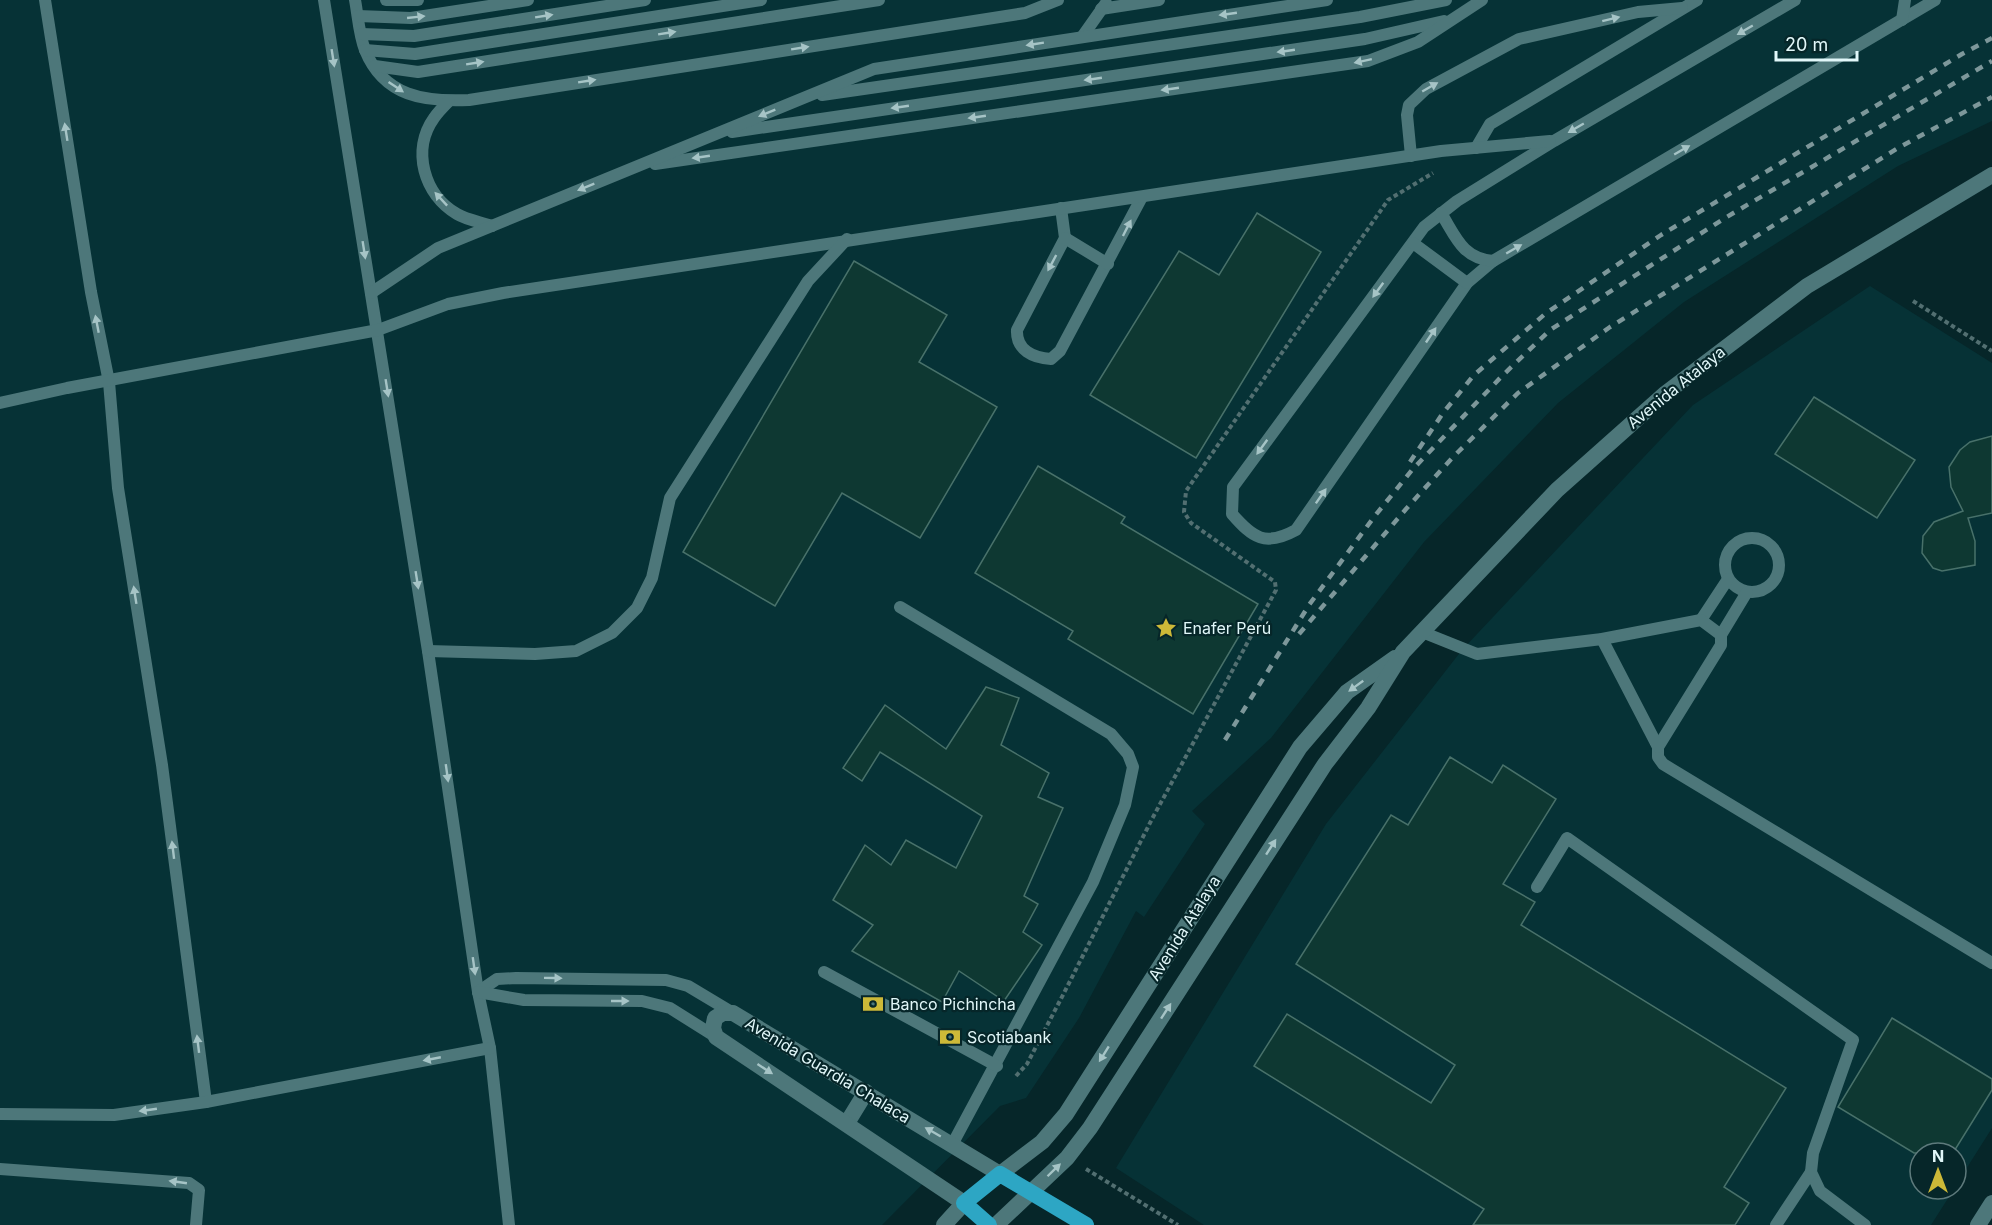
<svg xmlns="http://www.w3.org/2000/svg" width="1992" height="1225" font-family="Inter,sans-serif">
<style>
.built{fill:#063236}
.building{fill:#0e3832;stroke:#48716a;stroke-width:1.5}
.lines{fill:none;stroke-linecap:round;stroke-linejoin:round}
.path{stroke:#526f71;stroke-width:4;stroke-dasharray:4.5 3;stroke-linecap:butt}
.service{stroke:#4d777a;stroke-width:12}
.minor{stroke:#4d777a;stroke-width:16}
.tertiary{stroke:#4d777a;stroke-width:16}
.secondary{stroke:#4d777a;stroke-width:16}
.primary{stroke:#2da6c4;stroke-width:16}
.rail{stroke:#7d979a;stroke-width:4.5;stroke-dasharray:8 8;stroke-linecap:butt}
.oneway{fill:#a6c4c6}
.labels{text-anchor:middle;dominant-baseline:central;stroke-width:4.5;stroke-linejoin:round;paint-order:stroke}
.street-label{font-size:16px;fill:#e1f7f9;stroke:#062629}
.poi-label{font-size:16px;fill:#e1f7f9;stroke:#062629;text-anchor:start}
</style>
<rect width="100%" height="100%" fill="#062629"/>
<!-- built -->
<g class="built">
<path d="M 0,0 L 1992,0 L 1992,121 L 1898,166 L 1684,302 L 1558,403 L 1424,542 L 1271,738 L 1192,811 L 1205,824 L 1144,917 L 1136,911 L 1079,1018 L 1026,1098 L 1000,1106 L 882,1225 L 0,1225 Z"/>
<path d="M 1870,286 L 1992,363 L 1992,1128 L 1956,1185 L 1956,1153 L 1920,1153 L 1920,1189 L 1954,1189 L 1931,1225 L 1204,1225 L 1116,1168 L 1326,824 L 1462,650 L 1693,405 Z"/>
</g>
<!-- building -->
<g class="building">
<path d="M 1257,213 L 1321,252 L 1196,458 L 1090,395 L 1179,251 L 1219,275 Z"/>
<path d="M 854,261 L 947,315 L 919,362 L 997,407 L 920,538 L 842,493 L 775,606 L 683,552 Z"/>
<path d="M 1814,397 L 1915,460 L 1877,518 L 1775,454 Z"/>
<path d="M 1992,436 L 1992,513 L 1968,518 L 1975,541 L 1975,565 L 1942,571 L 1933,568 L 1922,553 L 1923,536 L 1934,522 L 1963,511 L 1951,487 L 1949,467 L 1960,450 L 1970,442 Z"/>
<path d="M 1038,466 L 1125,517 L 1121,523 L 1258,604 L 1193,714 L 1068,639 L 1073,631 L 975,573 Z"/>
<path d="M 986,687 L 1019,698 L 1001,745 L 1049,773 L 1038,797 L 1063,808 L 1024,896 L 1038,904 L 1023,932 L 1042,945 L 1004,1001 L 959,971 L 942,1002 L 852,951 L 873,925 L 833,900 L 865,845 L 891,865 L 906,840 L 956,868 L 982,816 L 880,752 L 862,781 L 843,768 L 885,705 L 946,749 Z"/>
<path d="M 1450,757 L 1492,783 L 1503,765 L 1556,799 L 1503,884 L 1535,902 L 1521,925 L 1786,1088 L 1724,1187 L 1749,1203 L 1735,1225 L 1473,1225 L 1484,1209 L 1254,1066 L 1287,1014 L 1431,1103 L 1455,1065 L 1296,964 L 1391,815 L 1408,825 Z"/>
<path d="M 1892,1018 L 1992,1079 L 1992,1090 L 1953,1153 L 1914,1153 L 1838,1107 Z"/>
</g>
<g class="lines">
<!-- path -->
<g class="path">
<path d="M 1913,301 L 1992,351"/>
<path d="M 1016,1076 L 1027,1064 L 1064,993 L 1152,819 L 1276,590 L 1275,582 L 1191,523 L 1184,512 L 1186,491 L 1388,200 L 1433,173"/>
<path d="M 1086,1169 L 1178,1225"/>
</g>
<!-- service -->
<g class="service">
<path d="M 45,0 L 91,292 L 109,382 L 118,488 L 162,765 L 206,1102"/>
<path d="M 324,0 L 428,651 L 478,992 L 490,1048 L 509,1225"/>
<path d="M 355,0 C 358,16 359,35 365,50 C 384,97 425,102 469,100 L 1025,13 L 1058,0"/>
<path d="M 386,0 L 418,0"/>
<path d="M 1795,0 L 1554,141 L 1457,201 L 1424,227 L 1233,487 L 1232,514 C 1253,538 1265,547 1296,530 L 1467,283 L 1493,261 L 1935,0"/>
<path d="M 1101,9 L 1159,0"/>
<path d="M 358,16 L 411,18 L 528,0"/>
<path d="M 1902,20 L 1905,0"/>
<path d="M 362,34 L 414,36 L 645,0"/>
<path d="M 1082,37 L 1106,3"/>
<path d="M 365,50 L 415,54 L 761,0"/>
<path d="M 375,66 L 418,72 L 879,0"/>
<path d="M 822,95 L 1360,17 L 1446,0"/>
<path d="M 449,101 C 444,106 438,112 434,118 C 411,150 424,195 457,214 C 467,220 481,222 492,226"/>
<path d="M 732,132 L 1365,39 L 1444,21"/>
<path d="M 1476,148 L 1490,124 L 1697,0"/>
<path d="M 1411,156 L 1407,115 L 1409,105 L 1426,89 L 1519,39 L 1638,12 L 1682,8"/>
<path d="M 655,164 L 1368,61 L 1418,42 L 1482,0"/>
<path d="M 1061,208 L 1065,238 L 1017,330 C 1016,350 1033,358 1051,359 L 1060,351 L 1142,197"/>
<path d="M 1441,213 C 1456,237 1462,258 1493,261"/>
<path d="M 1065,238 L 1108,264"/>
<path d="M 1413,243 L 1467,283"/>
<path d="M 371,293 L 438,248 L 874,69 L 1327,0"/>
<path d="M 0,403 L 67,388 L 378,330 L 448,304 L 503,293 L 1441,151 L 1550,141"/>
<circle cx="1752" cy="565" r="27"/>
<path d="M 1747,592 L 1721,635 L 1721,645 L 1658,747 L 1658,757 L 1663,764 L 1992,963"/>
<path d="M 900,607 L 1111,734 L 1128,754 L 1133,767 L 1125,805 L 1093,882 L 953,1143"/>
<path d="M 1701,620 L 1728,579"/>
<path d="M 1422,632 L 1477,654 L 1602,639 L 1701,620 L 1721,635"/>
<path d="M 1602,639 L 1658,747"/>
<path d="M 428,651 L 535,654 L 576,651 L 612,633 L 637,608 L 652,578 L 670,498 L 808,281 L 847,239"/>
<path d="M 1537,887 L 1567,838 L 1853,1040 L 1813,1153 L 1811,1172 L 1820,1191 L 1865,1225"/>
<path d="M 824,972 L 997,1066"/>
<path d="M 478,992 L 497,979 L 516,978 L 666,980 L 688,986 L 733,1013"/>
<path d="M 478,992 L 524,1000 L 642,1001 L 670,1008 L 716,1037"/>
<path d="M 0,1114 L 114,1115 L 206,1102 L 490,1048"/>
<path d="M 0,1169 L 189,1183 L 199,1190 L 196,1225"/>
<path d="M 1776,1225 L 1811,1172"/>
</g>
<!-- minor -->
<g class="minor">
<path d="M 847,1123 L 866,1092"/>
<path d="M 964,1203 L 716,1037 L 713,1028 L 715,1018 L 723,1013 L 733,1013 L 1000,1174"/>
</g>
<!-- tertiary -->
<path class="tertiary" d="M 1978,1225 L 1992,1203"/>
<!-- secondary -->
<g class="secondary">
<path d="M 1000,1174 L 1042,1142 L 1066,1114 L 1300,747 L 1347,692 L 1395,658"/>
<path d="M 944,1225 L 964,1203"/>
<path d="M 996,1225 L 1067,1158 L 1090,1128 L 1325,764 L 1368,708 L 1403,652 L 1557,490 L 1666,393 L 1807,286 L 1992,175"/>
</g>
<!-- primary -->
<path class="primary" d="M 989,1225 L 964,1203 L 1000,1174 L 1086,1225"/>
<!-- rail -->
<g class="rail">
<path d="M 1410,462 L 1443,413 L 1474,375 L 1545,314 L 1661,235 L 1962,54 L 1992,38"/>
<path d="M 1299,634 L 1406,509 L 1453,457 L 1518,393 L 1610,327 L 1898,148 L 1992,97"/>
<path d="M 1225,740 L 1309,605 L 1374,517 L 1412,470 L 1503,375 L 1550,330 L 1725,218 L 1992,61"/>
</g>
</g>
<!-- one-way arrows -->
<defs><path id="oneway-solid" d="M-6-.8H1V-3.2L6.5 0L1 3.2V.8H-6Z" transform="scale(1.5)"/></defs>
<g class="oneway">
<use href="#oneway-solid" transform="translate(1228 14) rotate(172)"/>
<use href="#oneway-solid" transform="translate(544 16) rotate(-9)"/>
<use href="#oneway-solid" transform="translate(416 17) rotate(-6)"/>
<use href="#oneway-solid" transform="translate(1611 19) rotate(-14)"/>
<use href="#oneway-solid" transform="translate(1745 30) rotate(150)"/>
<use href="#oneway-solid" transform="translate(667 33) rotate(-9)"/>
<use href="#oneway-solid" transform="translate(1035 44) rotate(171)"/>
<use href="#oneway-solid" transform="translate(800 48) rotate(-9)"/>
<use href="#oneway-solid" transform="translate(1286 51) rotate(172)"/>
<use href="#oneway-solid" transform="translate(333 58) rotate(81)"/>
<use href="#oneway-solid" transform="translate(1363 61) rotate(168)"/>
<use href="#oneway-solid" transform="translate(475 63) rotate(-9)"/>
<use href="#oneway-solid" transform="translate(1093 79) rotate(172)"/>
<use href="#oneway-solid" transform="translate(587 81) rotate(-9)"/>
<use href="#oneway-solid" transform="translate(396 87) rotate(34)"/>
<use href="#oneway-solid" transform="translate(1430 87) rotate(-30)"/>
<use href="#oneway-solid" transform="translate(1170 89) rotate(172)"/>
<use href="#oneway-solid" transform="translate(900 107) rotate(172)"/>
<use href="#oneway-solid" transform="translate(767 113) rotate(158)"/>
<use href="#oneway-solid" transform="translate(977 117) rotate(172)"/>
<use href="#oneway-solid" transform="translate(1576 128) rotate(150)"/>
<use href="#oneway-solid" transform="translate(66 132) rotate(-99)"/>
<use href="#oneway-solid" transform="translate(1682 150) rotate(-30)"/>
<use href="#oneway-solid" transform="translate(701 157) rotate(172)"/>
<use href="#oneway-solid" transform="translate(586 187) rotate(158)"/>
<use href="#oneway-solid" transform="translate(441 199) rotate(-133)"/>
<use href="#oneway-solid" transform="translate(1127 228) rotate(-63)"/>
<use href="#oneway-solid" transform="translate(1514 249) rotate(-30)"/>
<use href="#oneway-solid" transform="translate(364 250) rotate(81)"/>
<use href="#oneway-solid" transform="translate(1052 263) rotate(118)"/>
<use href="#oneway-solid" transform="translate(1378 290) rotate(126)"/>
<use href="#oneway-solid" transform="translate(97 324) rotate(-101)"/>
<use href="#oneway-solid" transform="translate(1431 335) rotate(-56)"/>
<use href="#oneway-solid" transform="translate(387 388) rotate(81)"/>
<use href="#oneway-solid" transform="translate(1262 447) rotate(126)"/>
<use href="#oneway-solid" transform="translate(1321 496) rotate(-55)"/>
<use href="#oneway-solid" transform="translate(417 580) rotate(81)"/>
<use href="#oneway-solid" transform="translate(135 595) rotate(-99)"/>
<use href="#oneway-solid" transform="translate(1356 686) rotate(144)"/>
<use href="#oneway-solid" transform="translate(447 773) rotate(82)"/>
<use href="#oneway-solid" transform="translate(1271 847) rotate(-57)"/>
<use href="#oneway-solid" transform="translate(173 850) rotate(-97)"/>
<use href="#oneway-solid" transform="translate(474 966) rotate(82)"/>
<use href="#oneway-solid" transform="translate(553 978) rotate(1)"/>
<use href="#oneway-solid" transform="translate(620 1001)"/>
<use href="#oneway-solid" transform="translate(1166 1011) rotate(-57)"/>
<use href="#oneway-solid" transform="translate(198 1044) rotate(-97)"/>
<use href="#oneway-solid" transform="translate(1104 1054) rotate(122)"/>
<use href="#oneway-solid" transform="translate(432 1059) rotate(169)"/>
<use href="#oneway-solid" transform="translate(765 1069) rotate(33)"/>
<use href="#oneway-solid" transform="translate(148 1110) rotate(172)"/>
<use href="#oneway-solid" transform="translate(933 1132) rotate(-150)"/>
<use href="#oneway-solid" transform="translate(1054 1170) rotate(-44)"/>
<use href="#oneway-solid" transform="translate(178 1182) rotate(-172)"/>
</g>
<!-- icons -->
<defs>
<symbol id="sight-bare" viewBox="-9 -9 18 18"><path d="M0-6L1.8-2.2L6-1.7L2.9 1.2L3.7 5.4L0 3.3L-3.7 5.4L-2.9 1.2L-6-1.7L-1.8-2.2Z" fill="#cdb938" stroke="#062629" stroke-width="2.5" paint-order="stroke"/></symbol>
<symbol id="bank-bare" viewBox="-9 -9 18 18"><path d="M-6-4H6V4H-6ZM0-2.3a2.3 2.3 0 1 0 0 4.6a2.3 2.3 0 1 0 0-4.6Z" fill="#cdb938" stroke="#062629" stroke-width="2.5" paint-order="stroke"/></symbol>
</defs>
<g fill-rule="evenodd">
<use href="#sight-bare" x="1151" y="613" width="30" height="30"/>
<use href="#bank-bare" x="858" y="989" width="30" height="30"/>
<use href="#bank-bare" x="935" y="1022" width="30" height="30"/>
</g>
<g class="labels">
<!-- street labels -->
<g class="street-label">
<text transform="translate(1676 387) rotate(-39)">Avenida Atalaya</text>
<text transform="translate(1184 928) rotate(-58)">Avenida Atalaya</text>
<text transform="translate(828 1070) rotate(31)">Avenida Guardia Chalaca</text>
</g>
<!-- poi labels -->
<g class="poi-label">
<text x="1183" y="628">Enafer Perú</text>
<text x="890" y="1004">Banco Pichincha</text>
<text x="967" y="1037">Scotiabank</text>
</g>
</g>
<!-- north arrow -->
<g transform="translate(1938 1171)"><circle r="28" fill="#062629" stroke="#5e7a7c" stroke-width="1.5"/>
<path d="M0-4.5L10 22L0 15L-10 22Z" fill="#cdb938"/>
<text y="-9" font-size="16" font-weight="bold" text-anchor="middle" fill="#e1f7f9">N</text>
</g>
<!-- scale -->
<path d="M1776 51v9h81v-9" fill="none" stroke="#e1f7f9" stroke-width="3"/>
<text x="1785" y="51" font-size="18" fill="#e1f7f9" stroke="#062629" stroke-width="4.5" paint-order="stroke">20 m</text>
</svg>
